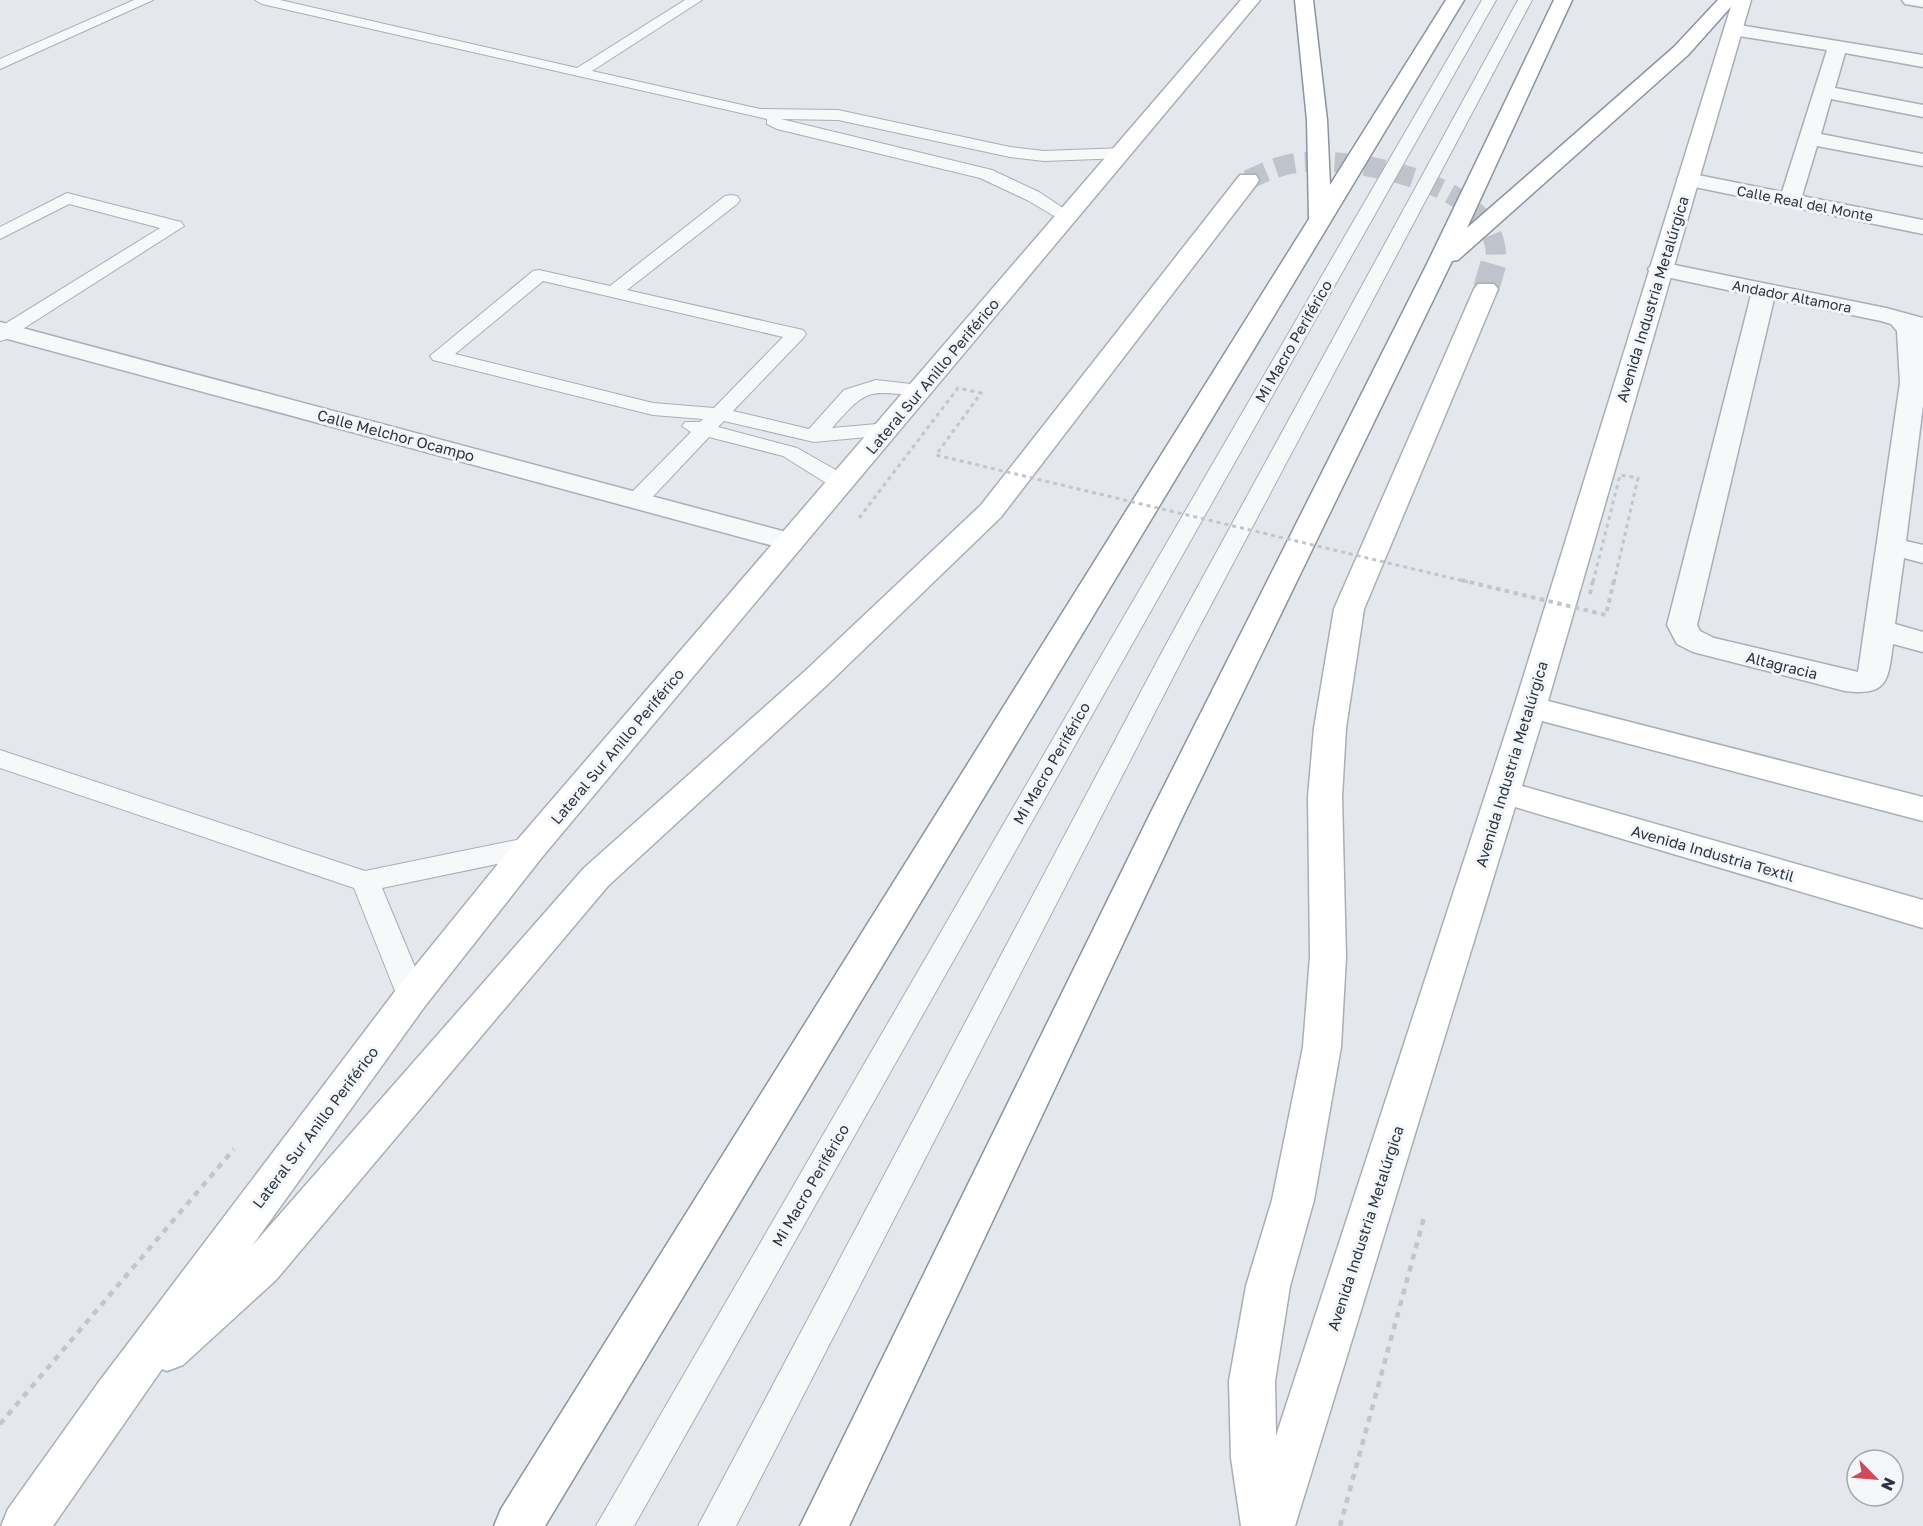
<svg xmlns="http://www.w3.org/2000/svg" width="1923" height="1526" font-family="'Golos Text',sans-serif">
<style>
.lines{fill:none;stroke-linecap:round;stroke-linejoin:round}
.secondary-tunnel-far1{stroke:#bfc3cb;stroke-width:20;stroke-dasharray:20 10;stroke-linecap:butt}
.secondary-tunnel{stroke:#bfc3cb;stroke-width:26;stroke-dasharray:26 13;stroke-linecap:butt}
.lane-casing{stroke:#a9aeb7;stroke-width:2}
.street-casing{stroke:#a9aeb7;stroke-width:3}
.secondary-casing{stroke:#a9aeb7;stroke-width:3}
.highway-casing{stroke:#8b94a3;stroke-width:3}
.path{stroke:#c2c5cb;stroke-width:4.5;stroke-dasharray:6 6;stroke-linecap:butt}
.lane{fill:#f7f8fa;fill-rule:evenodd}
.street{fill:#f7f8fa;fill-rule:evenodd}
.secondary{fill:#fff;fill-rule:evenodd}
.highway{fill:#fff;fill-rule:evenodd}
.path-bridge-far1{stroke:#c2c5cb;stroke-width:3;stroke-dasharray:4 4;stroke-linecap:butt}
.path-bridge{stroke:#c2c5cb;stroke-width:4;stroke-dasharray:4.5 4.5;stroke-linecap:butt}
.labels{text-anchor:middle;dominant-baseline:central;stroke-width:6;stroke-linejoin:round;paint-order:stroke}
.far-street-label{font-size:14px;fill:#2b3445;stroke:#f4f6f9}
.street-label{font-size:15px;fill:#2b3445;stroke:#f4f6f9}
</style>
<rect width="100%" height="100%" fill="#e4e7ec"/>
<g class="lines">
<!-- secondary-tunnel-far1 -->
<path class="secondary-tunnel-far1" d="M 1248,180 C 1266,171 1285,163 1305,162 C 1359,158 1496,184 1496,256"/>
<!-- secondary-tunnel -->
<path class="secondary-tunnel" d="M 1486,289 L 1496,255"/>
<defs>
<g id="lane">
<path d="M 134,0 L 153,0 L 0,69 L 0,59 Z"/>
<path d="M 255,0 L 280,0 L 577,68 L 685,0 L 702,0 L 592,71 L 760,109 L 838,110 L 1010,147 L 1044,151 L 1124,148 L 1132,153 L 1124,158 L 1044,161 L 1010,157 L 838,120 L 781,119 L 992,170 L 1039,192 L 1072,214 L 1075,218 L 1072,222 L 1066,223 L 1027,200 L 980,178 L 777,129 L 767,124 L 767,119 L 262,4 Z"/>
<path d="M 1482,0 L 1496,0 L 634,1526 L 596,1526 Z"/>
<path d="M 1518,0 L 1532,0 L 1186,652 L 736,1526 L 698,1526 L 1162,652 Z"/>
<path d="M 67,193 L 181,222 L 184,226 L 7,339 L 0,341 L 0,327 L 160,228 L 69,204 L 0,239 L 0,227 Z"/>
<path d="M 731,195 L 737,196 L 740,200 L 737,204 L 627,290 L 803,330 L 806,334 L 803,338 L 733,411 L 809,429 L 844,390 L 876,380 L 928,386 L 931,390 L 928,394 L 921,396 C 867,391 868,387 832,428 L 888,423 L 895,425 L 898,429 L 895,433 L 888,435 L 814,442 L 724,421 L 718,427 L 797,448 L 850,478 L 853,483 L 850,488 L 834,488 L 783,456 L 709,437 L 645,505 L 629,505 L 626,500 L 629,495 L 691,432 L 682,426 L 685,422 L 700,422 L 703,419 L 653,415 L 433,360 L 430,356 L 533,271 L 539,270 L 610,286 L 725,196 ZM 543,281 L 783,337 L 714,408 L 653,403 L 455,354 Z"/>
<path d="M 0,750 L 365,871 L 531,837 L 540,840 L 544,847 L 540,854 L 531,857 L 382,888 L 427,996 L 422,1004 L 412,1007 L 402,1004 L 397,996 L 354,888 L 0,768 Z"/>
</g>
<g id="street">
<path d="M 1902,0 L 1923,0 L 1923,7 L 1905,4 Z"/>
<path d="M 1733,24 L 1923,55 L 1923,67 L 1845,53 L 1835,88 L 1923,105 L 1923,117 L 1831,99 L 1821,134 L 1923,154 L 1923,166 L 1817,146 L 1802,196 L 1923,220 L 1923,234 L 1680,184 L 1677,179 L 1680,174 L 1688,173 L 1782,192 L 1827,50 L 1726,34 L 1724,30 Z"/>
<path d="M 1660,262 L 1886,308 L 1923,318 L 1923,405 L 1906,541 L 1923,545 L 1923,563 L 1904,558 L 1895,624 L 1923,632 L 1923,652 L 1893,644 C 1888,681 1888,696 1845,691 L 1693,652 L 1677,644 L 1667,625 L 1751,295 L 1652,274 L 1648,269 L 1652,264 ZM 1774,299 L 1881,321 L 1891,324 L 1897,331 L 1900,383 L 1858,672 L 1714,638 L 1700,631 L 1697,625 Z"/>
<path d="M 0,322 L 801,536 L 805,542 L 801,548 L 791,551 L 781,548 L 0,337 Z"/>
</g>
<g id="secondary">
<path d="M 1241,0 L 1260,0 L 543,856 L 425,1006 L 252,1246 L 584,868 L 805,671 L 981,505 L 1240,175 L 1256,175 L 1259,180 L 1256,185 L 1001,517 L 827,685 L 608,886 L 276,1280 L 183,1365 L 167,1371 L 162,1369 L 53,1526 L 1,1526 L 8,1509 L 98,1383 L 399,986 L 519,838 Z"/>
<path d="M 1733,0 L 1751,0 L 1548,701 L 1923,797 L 1923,821 L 1542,721 L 1522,786 L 1923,900 L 1923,928 L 1515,807 L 1295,1526 L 1241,1526 L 1231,1458 L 1229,1381 L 1246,1286 L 1272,1200 L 1303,1047 L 1310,957 L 1308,797 L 1314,728 L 1334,609 L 1474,289 L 1478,284 L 1494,284 L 1498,289 L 1364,609 L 1346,728 L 1342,797 L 1346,957 L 1341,1047 L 1314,1200 L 1290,1286 L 1275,1381 L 1276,1436 L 1514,707 Z"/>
</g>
<g id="highway">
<path d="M 1295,0 L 1313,0 L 1327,120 L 1330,185 L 1446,0 L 1464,0 L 545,1526 L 494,1526 L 501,1509 L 1309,219 L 1307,120 Z"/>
<path d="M 1554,0 L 1572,0 L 1467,228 L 1674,47 L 1718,0 L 1737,0 L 1688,55 L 1458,260 L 1452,261 L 1183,816 L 849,1526 L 800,1526 L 1149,816 L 1427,264 Z"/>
</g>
</defs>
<!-- lane casing -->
<use href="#lane" class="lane-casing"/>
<!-- street casing -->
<use href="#street" class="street-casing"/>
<!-- secondary casing -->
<use href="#secondary" class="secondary-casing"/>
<!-- highway casing -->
<use href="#highway" class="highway-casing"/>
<!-- path -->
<g class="path">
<path d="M 0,1424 L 234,1149"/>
<path d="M 1340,1526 L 1425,1214"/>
</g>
<!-- lane -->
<use href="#lane" class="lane"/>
<!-- street -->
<use href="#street" class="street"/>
<!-- secondary -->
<use href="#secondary" class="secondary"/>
<!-- highway -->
<use href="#highway" class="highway"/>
<!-- path-bridge-far1 -->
<g class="path-bridge-far1">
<path d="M 859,518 L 958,388 L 981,393 L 936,455 L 1468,582"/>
<path d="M 1593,582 L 1620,475 L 1638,478 L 1614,582"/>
</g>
<!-- path-bridge -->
<g class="path-bridge">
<path d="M 1461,580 L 1606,615 L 1614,580"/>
<path d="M 1590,594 L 1593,580"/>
</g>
</g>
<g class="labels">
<!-- far-street labels -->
<g class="far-street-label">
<text transform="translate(1805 203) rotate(11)">Calle Real del Monte</text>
<text transform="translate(1792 296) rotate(11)">Andador Altamora</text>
</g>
<!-- street labels -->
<g class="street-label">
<text transform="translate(1652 299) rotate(-73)">Avenida Industria Metalúrgica</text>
<text transform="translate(1293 341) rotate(-60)">Mi Macro Periférico</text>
<text transform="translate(932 376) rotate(-50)">Lateral Sur Anillo Periférico</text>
<text transform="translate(396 435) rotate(15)">Calle Melchor Ocampo</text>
<text transform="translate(1782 665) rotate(14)">Altagracia</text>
<text transform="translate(617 746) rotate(-50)">Lateral Sur Anillo Periférico</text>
<text transform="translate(1051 763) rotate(-60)">Mi Macro Periférico</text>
<text transform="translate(1511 764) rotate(-73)">Avenida Industria Metalúrgica</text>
<text transform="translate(1713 853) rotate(16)">Avenida Industria Textil</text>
<text transform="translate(315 1127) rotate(-53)">Lateral Sur Anillo Periférico</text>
<text transform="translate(810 1185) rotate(-60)">Mi Macro Periférico</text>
<text transform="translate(1365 1228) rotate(-72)">Avenida Industria Metalúrgica</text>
</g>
</g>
<!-- north arrow -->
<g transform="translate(1875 1478) rotate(115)"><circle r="28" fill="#f4f6f9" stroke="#a4a8b1" stroke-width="1.5"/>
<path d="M0-4.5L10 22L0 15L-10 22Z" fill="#d1495b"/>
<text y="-9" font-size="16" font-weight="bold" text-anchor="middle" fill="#2b3445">N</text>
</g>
</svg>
